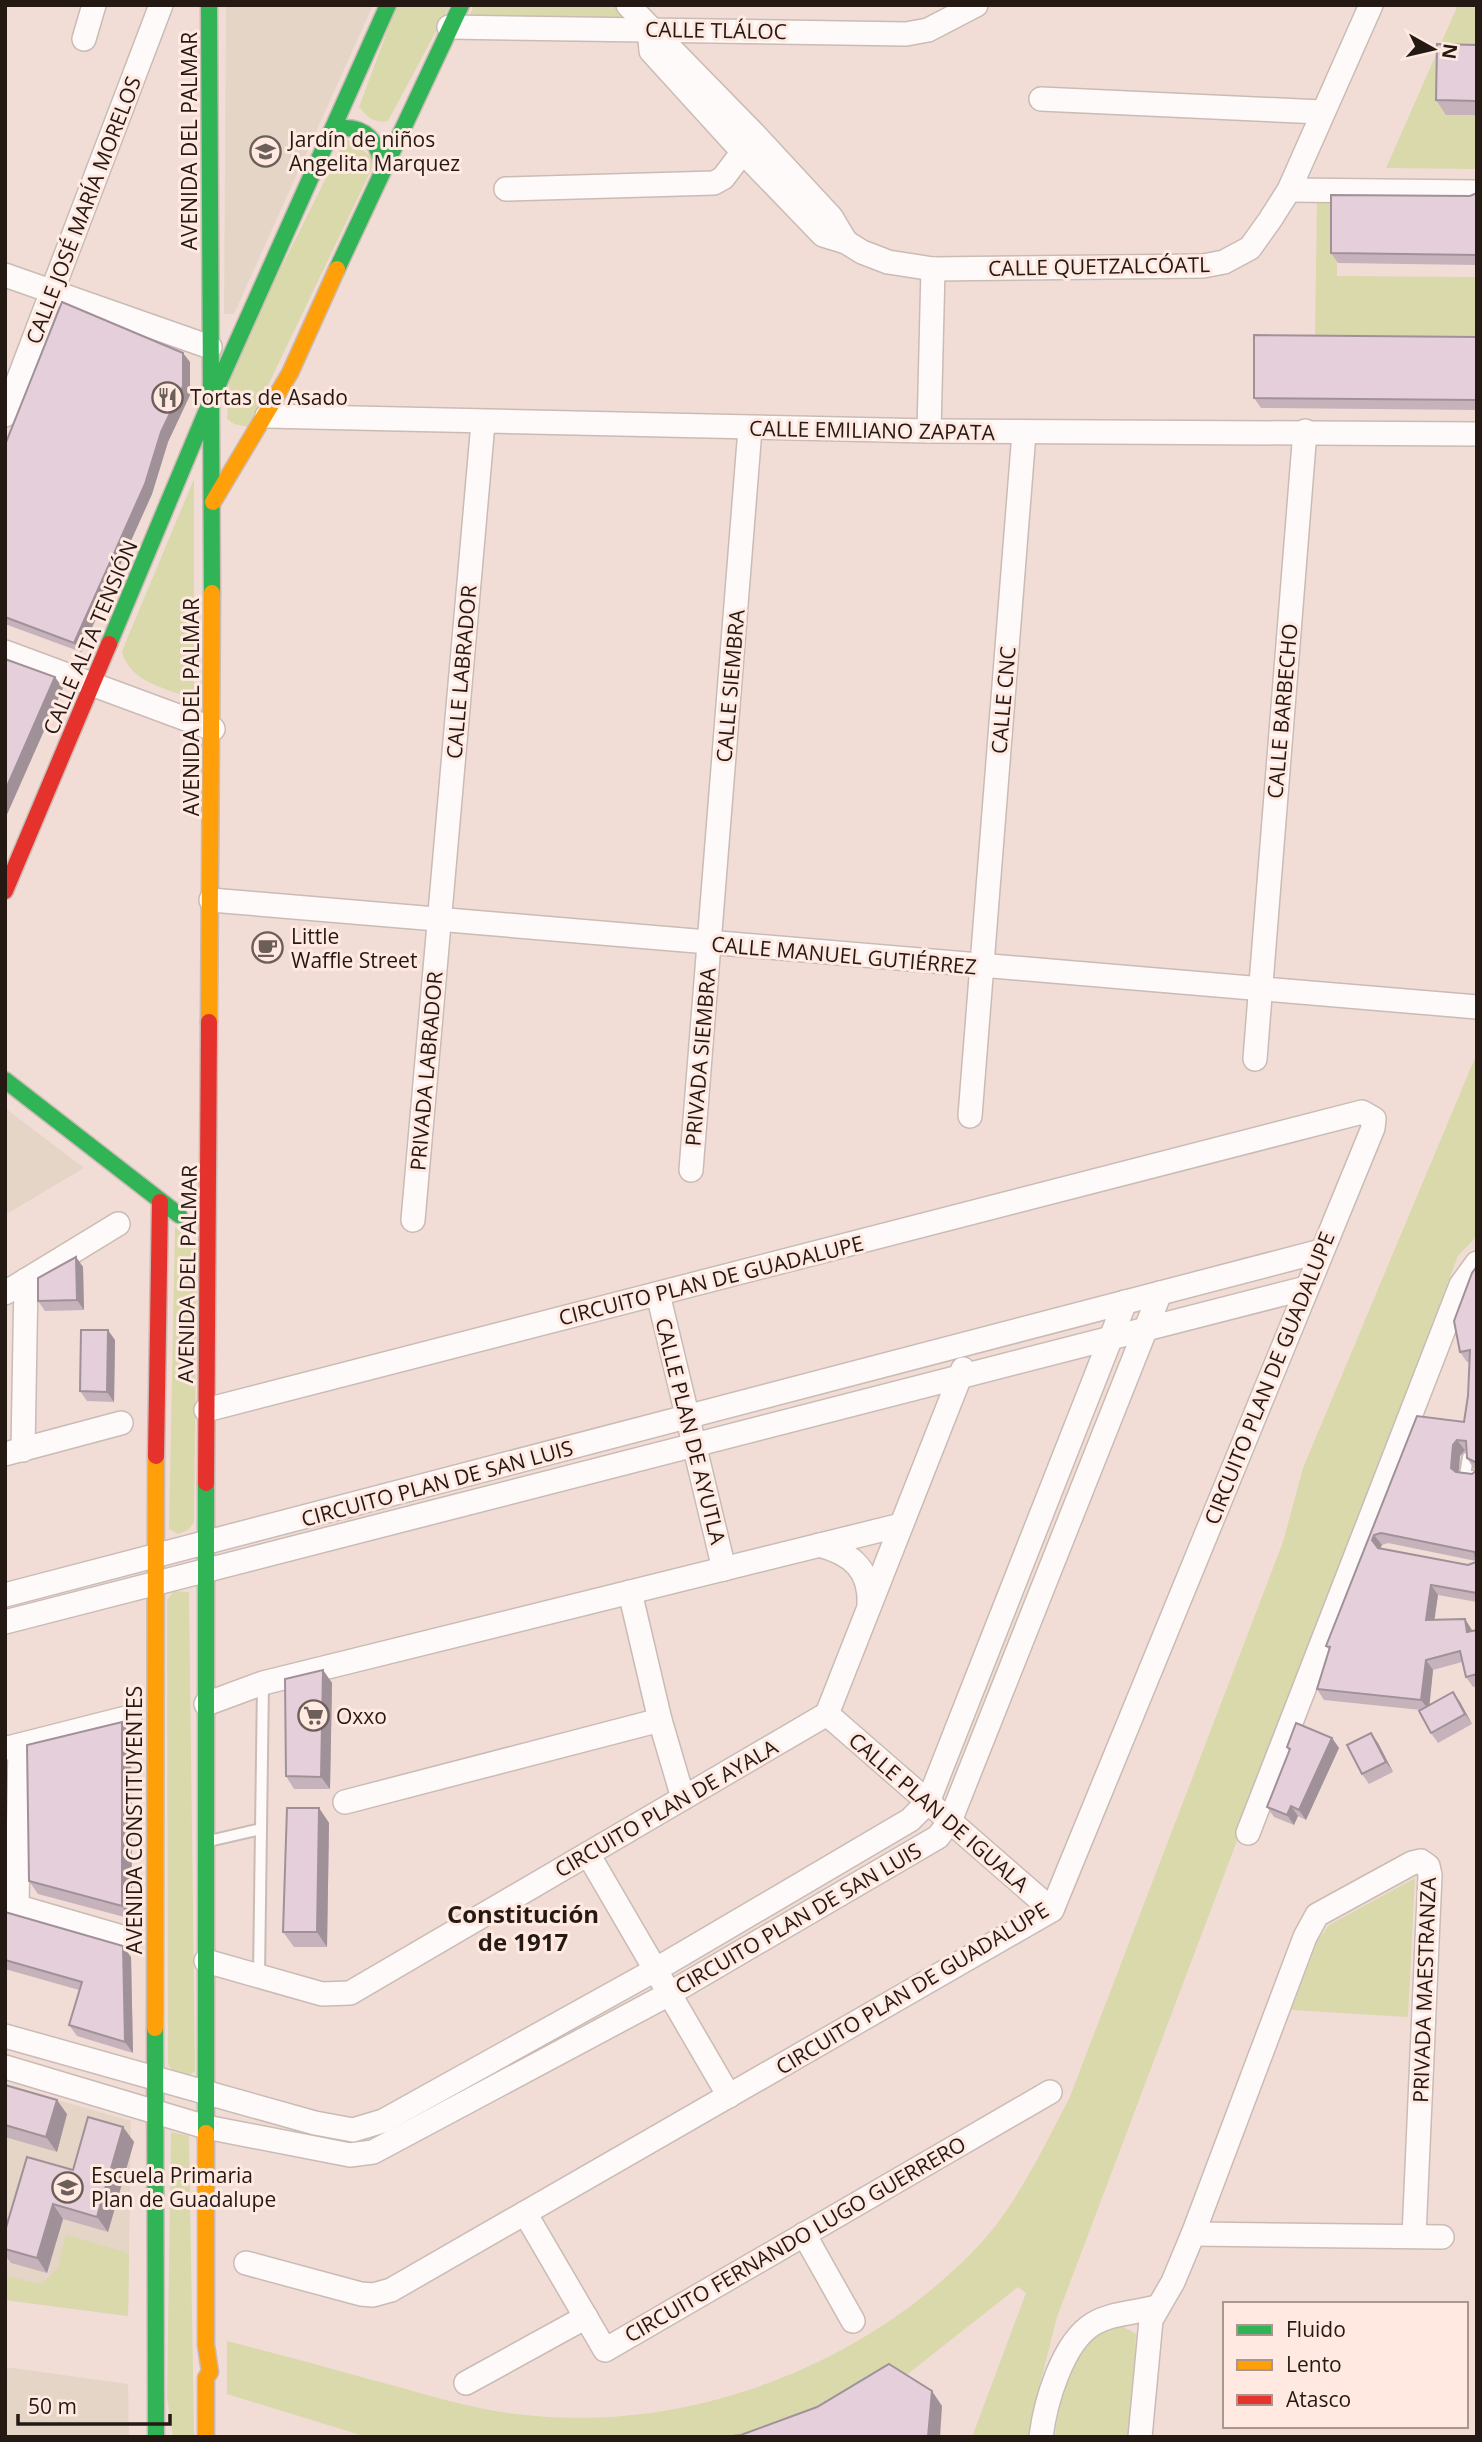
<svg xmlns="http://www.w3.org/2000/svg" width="1482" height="2442" font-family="'Open Sans',sans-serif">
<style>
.education{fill:#e5d5c7}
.green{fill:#d9d9ac}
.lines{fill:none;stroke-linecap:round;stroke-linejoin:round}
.lane-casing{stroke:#cabbb5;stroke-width:14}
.street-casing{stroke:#cabbb5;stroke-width:26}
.fast-casing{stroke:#cabbb5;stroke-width:19}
.slow-casing{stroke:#cabbb5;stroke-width:19}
.jam-casing{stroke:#cabbb5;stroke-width:19}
.lane{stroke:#fdfaf9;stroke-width:10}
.street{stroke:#fdfaf9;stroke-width:23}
.fast{stroke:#30b455;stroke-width:16}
.slow{stroke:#ff9f0a;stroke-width:16}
.jam{stroke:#e5322d;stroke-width:16}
.wall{fill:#c5b2bb;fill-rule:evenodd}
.shaded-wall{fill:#a09199}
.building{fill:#e5cfda;stroke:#a09199;stroke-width:2;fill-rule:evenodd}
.labels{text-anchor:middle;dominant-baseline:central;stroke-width:6;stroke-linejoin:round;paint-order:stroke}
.street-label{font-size:21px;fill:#251914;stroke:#ffe9e1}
.poi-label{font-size:21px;fill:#251914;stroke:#ffe9e1;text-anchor:start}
.quarter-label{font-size:24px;font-weight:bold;fill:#251914;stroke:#ffe9e1}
</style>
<rect width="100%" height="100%" fill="#f1ddd6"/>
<!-- education -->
<g class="education">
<path d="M 226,5 L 373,5 L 234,314 L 224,314 Z"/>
<path d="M 5,1108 L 84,1168 L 5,1215 Z"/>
<path d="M 5,2085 L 131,2121 L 128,2316 L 5,2300 Z"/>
<path d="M 5,2367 L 128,2384 L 129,2437 L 5,2437 Z"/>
</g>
<!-- green -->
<g class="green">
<path d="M 397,5 L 450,5 L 388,121 C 374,123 368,118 359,107 Z"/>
<path d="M 474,5 L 619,5 L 634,20 L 467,21 Z"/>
<path d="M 1458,5 L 1477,5 L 1477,169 L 1386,168 Z"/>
<path d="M 346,138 L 376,160 L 248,427 L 234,424 L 227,419 L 230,370 Z"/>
<path d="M 1337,196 L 1337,276 L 1477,277 L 1477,332 L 1473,340 L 1315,338 L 1317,198 Z"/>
<path d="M 194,479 L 194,699 C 168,689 128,682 122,651 Z"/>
<path d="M 1477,1053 L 1477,1236 L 1458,1256 L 1057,2317 L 1039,2388 L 1033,2437 L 972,2437 L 1026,2293 L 1018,2287 L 904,2377 L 779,2437 L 367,2437 L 227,2394 L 227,2341 C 282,2355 336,2370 391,2385 C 435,2397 480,2411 525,2415 C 691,2433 867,2365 981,2243 C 1017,2204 1044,2146 1069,2099 L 1283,1542 L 1303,1468 Z"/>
<path d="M 175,1227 L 197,1248 L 194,1522 L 188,1530 L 178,1534 L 169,1529 Z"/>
<path d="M 174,1591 L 189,1592 L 195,2071 L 188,2076 L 173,2072 L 168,2064 L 167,1600 Z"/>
<path d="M 1415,1878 L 1408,2017 L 1291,2010 L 1318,1940 L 1329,1925 Z"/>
<path d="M 171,2132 L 189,2136 L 194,2437 L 173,2437 L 167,2397 Z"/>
<path d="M 66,2235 L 129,2253 L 128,2316 L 5,2300 L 5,2276 L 41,2284 L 57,2270 Z"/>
<path d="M 1122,2326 L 1136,2334 L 1131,2437 L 1055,2437 C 1058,2405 1072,2351 1100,2332 C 1105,2329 1115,2328 1122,2326 Z"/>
</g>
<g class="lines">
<defs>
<g id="lane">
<path d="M 1468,1457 L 1465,1475 L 1477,1477"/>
<path d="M 209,1841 L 261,1829"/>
<path d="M 259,1975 L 263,1683"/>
</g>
<g id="street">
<path d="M 628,5 L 756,136 L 831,217 L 846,242"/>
<path d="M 449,27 L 906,34 L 928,30 L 976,5"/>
<path d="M 649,28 L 651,51 L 742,151 L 823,235 L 846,242 L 862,252 L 888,262 L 933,269 L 1203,266 L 1224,262 L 1250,248 L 1270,220 L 1289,190 L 1371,5"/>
<path d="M 84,39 L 94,5"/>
<path d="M 1041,99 L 1321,112"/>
<path d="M 506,189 L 714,183 L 723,178 L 752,140"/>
<path d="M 1289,190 L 1477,192"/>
<path d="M 5,275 L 210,347"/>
<path d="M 5,415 L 161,5"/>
<path d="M 267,416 L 929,431 L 1477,434"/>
<path d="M 929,431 L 933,269"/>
<path d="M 5,652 L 213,729"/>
<path d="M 211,900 L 1477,1007"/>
<path d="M 1255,1059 L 1305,431"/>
<path d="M 970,1116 L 1024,433"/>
<path d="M 691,1170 L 750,429"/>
<path d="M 413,1220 L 483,423"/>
<path d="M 5,1293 L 118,1224"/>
<path d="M 658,1294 L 724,1569"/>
<path d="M 206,1410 L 1362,1112 L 1374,1119 L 1373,1128 L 1052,1910 L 391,2290 L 373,2295 L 361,2294 L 246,2263"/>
<path d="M 23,1450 L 26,1280"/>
<path d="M 5,1454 L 121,1423"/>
<path d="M 819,1545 C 852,1553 871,1571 869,1605"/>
<path d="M 630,1592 L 660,1720 L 683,1798"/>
<path d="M 5,1595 L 1321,1251"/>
<path d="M 5,1622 L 1306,1288"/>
<path d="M 206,1704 L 263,1683 L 901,1525"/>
<path d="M 827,1714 L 1052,1910"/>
<path d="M 8,1748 L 130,1717"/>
<path d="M 345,1802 L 660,1720"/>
<path d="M 1248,1833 L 1461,1285 L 1477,1263"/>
<path d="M 588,1854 L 729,2096"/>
<path d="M 5,1903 L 129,1939"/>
<path d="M 17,1906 L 20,1745"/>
<path d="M 206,1961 L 322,1994 L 350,1993 L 827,1714 L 963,1369"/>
<path d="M 5,2036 L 315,2123 L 353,2130 L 383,2121 L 655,1970 L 910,1820 L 928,1802 L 1125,1302"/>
<path d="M 5,2067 L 206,2127 L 350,2155 L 373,2152 L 669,1994 L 938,1837 L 950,1821 L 1160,1293"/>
<path d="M 525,2213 L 605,2350 L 1050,2092"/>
<path d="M 804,2234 L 853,2321"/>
<path d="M 1193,2234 L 1442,2237"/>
<path d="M 466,2383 L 586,2317"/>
<path d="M 1041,2437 C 1045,2404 1062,2343 1093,2324 C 1111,2313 1135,2313 1156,2307"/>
<path d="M 1140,2437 L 1151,2320 L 1173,2282 L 1193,2234 L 1305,1937 L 1317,1915 L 1412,1863 L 1421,1861 L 1428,1866 L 1430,1875 L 1414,2236"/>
</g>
<g id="fast">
<path d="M 209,5 L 212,593"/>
<path d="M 326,140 L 345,128 C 370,128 379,147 383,168"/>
<path d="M 337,269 L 461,5"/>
<path d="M 109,644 L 212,398 L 388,5"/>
<path d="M 5,1080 L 179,1215"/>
<path d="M 206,1483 L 206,2133"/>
<path d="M 155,2028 L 156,2437"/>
</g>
<g id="slow">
<path d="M 213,502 L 290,373 L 337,269"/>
<path d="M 209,1022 L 212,593"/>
<path d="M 155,2028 L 156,1456"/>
<path d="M 206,2133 L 206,2345 L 210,2372 L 206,2378 L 206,2437"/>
</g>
<g id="jam">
<path d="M 5,891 L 109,644"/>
<path d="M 156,1456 L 160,1202"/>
<path d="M 206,1483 L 209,1022"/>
</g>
</defs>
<!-- lane casing -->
<use href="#lane" class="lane-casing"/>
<!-- street casing -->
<use href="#street" class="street-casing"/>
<!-- fast casing -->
<use href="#fast" class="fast-casing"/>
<!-- slow casing -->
<use href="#slow" class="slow-casing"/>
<!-- jam casing -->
<use href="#jam" class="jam-casing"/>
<!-- lane -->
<use href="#lane" class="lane"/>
<!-- street -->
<use href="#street" class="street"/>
<!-- fast -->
<use href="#fast" class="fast"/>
<!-- slow -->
<use href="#slow" class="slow"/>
<!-- jam -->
<use href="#jam" class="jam"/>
</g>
<!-- wall -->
<g class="wall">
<path d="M 1477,45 L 1477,115 L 1446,115 L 1436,100 Z"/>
<path d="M 1477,193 L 1477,265 L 1338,263 L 1331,253 Z"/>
<path d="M 1477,337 L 1477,410 L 1261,408 L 1254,398 Z"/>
<path d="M 190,362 L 190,395 L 168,442 L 152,494 L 81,652 L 5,624 L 5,445 Z"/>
<path d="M 76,1257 L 83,1267 L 84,1310 L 45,1311 L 38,1301 Z"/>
<path d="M 1477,1266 L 1477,1602 L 1438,1595 L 1434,1620 L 1465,1619 L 1472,1631 L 1477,1630 L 1477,1686 L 1473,1687 L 1466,1677 L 1462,1662 L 1433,1670 L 1429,1705 L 1453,1692 L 1460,1702 L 1472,1724 L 1438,1743 L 1431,1733 L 1421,1710 L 1324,1700 L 1317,1689 L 1329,1650 L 1326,1646 L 1417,1416 L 1464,1422 L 1468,1396 L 1470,1362 L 1467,1362 L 1460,1352 ZM 1465,1450 L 1467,1450 L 1467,1458 L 1474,1469 L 1476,1470 L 1476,1471 L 1472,1474 L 1459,1473 L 1460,1456 ZM 1388,1543 L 1476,1561 L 1476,1562 L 1468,1565 L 1380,1549 L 1382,1545 Z"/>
<path d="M 115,1340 L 114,1402 L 87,1401 L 80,1391 Z"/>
<path d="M 323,1670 L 332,1683 L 330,1789 L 294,1789 L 286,1776 Z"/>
<path d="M 131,1735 L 132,1919 L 38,1894 L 29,1881 Z"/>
<path d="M 1332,1738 L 1339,1748 L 1306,1820 L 1298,1816 L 1294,1825 L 1274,1817 L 1267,1807 L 1289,1751 L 1287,1747 Z"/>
<path d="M 1378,1743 L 1393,1772 L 1369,1784 L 1362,1774 Z"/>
<path d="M 319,1808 L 329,1823 L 327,1947 L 294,1947 L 283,1932 Z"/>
<path d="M 5,1912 L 131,1957 L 133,2053 L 77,2036 L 69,2025 L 79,1990 L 5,1969 Z"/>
<path d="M 5,2085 L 67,2114 L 57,2152 L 5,2137 Z"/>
<path d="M 123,2127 L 134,2142 L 108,2232 L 63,2219 L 47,2273 L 11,2263 L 5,2255 L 5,2231 Z"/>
</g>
<!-- shaded-wall -->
<g class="shaded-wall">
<path d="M 183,353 L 190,362 L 190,395 L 168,442 L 152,494 L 81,652 L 74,643 Z"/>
<path d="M 55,677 L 63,688 L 5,819 L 5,791 Z"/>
<path d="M 76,1257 L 83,1267 L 84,1310 L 77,1300 Z"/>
<path d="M 108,1330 L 115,1340 L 114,1402 L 107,1392 Z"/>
<path d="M 1457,1440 L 1465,1450 L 1460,1456 L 1458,1478 L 1451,1468 L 1453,1445 Z"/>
<path d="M 1374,1535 L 1382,1545 L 1379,1550 L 1372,1540 Z"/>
<path d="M 1431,1585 L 1438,1595 L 1433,1630 L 1426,1620 Z"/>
<path d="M 1465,1619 L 1472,1630 L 1474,1643 L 1467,1632 Z"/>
<path d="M 1426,1660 L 1433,1670 L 1429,1710 L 1421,1700 Z"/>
<path d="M 323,1670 L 332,1683 L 330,1789 L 321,1777 Z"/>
<path d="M 1453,1692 L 1460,1702 L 1472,1724 L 1465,1714 Z"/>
<path d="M 122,1722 L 131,1735 L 132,1919 L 122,1906 Z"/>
<path d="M 1371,1733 L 1378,1743 L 1393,1772 L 1386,1762 Z"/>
<path d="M 1332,1738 L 1339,1748 L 1306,1820 L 1299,1810 Z"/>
<path d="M 1291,1806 L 1298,1816 L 1294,1825 L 1287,1815 Z"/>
<path d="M 319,1808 L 329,1823 L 327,1947 L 317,1932 Z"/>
<path d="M 123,1946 L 131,1957 L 133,2053 L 125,2042 Z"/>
<path d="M 57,2100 L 67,2114 L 57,2152 L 46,2137 Z"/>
<path d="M 123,2127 L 134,2142 L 108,2232 L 97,2217 Z"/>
<path d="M 53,2204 L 63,2219 L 47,2273 L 37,2258 Z"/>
<path d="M 932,2391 L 942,2406 L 940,2437 L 928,2437 Z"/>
</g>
<!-- building -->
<g class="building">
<path d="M 1437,44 L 1477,45 L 1477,101 L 1436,100 Z"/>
<path d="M 1477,193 L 1477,255 L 1331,253 L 1331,195 L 1470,196 Z"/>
<path d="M 62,302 L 183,353 L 183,386 L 161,432 L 145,484 L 74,643 L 5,617 L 5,445 Z"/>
<path d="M 1254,335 L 1477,337 L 1477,400 L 1254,398 Z"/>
<path d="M 5,659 L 55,677 L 5,791 Z"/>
<path d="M 76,1257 L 77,1300 L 38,1301 L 38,1278 Z"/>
<path d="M 1477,1266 L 1477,1463 L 1467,1458 L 1466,1441 L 1457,1440 L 1453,1445 L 1451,1468 L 1456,1472 L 1472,1474 L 1476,1471 L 1477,1465 L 1477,1593 L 1431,1585 L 1426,1620 L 1465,1619 L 1467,1632 L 1477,1630 L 1477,1674 L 1466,1677 L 1460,1651 L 1426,1660 L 1421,1700 L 1317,1689 L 1330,1647 L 1326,1646 L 1417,1416 L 1464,1422 L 1468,1396 L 1470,1350 L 1460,1352 L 1454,1321 L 1472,1273 ZM 1381,1533 L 1475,1552 L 1476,1562 L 1468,1565 L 1378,1548 L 1372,1540 L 1374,1535 Z"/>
<path d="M 81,1330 L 108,1330 L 107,1392 L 80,1391 Z"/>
<path d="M 323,1670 L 321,1777 L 286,1776 L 285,1679 Z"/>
<path d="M 1453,1692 L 1465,1714 L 1431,1733 L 1419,1711 Z"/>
<path d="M 122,1722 L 122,1906 L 29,1881 L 27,1745 Z"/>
<path d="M 1296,1723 L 1332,1738 L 1299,1810 L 1291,1806 L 1287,1815 L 1267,1807 L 1290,1749 L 1287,1747 Z"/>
<path d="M 1371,1733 L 1386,1762 L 1362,1774 L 1347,1745 Z"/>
<path d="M 287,1808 L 319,1808 L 317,1932 L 283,1932 Z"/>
<path d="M 5,1912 L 123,1946 L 125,2042 L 69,2025 L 82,1982 L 5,1960 Z"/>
<path d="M 5,2085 L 57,2100 L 46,2137 L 5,2125 Z"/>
<path d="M 88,2117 L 123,2127 L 97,2217 L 53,2204 L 37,2258 L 5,2249 L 5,2231 L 27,2157 L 73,2170 Z"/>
<path d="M 889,2364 L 932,2391 L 928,2437 L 723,2437 L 741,2435 L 817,2407 Z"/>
</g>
<!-- icons -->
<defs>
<symbol id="school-ring" viewBox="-11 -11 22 22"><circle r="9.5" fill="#ffe9e1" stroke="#6c5e58" stroke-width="1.5"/><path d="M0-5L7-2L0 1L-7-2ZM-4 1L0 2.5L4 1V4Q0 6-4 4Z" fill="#6c5e58"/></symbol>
<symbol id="restaurant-ring" viewBox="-11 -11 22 22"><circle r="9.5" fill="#ffe9e1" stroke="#6c5e58" stroke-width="1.5"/><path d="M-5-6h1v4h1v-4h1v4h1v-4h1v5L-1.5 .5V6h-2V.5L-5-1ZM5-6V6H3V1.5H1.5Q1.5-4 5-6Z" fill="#6c5e58"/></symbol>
<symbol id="cafe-ring" viewBox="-11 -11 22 22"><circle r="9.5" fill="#ffe9e1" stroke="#6c5e58" stroke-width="1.5"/><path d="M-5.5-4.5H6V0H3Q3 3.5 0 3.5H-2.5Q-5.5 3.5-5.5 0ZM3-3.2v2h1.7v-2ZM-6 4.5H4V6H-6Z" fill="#6c5e58"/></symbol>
<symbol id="supermarket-ring" viewBox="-11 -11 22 22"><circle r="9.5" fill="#ffe9e1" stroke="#6c5e58" stroke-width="1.5"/><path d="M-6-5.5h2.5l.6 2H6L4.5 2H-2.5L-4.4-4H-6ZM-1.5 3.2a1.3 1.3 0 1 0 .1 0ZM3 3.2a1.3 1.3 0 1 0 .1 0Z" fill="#6c5e58"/></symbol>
</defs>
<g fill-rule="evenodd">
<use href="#school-ring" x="248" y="134" width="35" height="35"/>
<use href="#restaurant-ring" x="150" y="380" width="35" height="35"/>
<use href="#cafe-ring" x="250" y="930" width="35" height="35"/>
<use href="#supermarket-ring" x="296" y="1698" width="35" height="35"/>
<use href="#school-ring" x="50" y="2170" width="35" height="35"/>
</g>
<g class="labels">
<!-- street labels -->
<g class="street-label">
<text transform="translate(716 30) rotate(1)">CALLE TLÁLOC</text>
<text transform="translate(189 141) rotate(-90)">AVENIDA DEL PALMAR</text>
<text transform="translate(83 210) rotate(-69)">CALLE JOSÉ MARÍA MORELOS</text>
<text transform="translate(1099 266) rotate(-1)">CALLE QUETZALCÓATL</text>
<text transform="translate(872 430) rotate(1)">CALLE EMILIANO ZAPATA</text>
<text transform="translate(90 637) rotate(-67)">CALLE ALTA TENSIÓN</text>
<text transform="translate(461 672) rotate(-85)">CALLE LABRADOR</text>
<text transform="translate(730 686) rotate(-85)">CALLE SIEMBRA</text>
<text transform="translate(1003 700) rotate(-85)">CALLE CNC</text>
<text transform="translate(191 707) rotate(-90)">AVENIDA DEL PALMAR</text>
<text transform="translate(1282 711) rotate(-85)">CALLE BARBECHO</text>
<text transform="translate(844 955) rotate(5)">CALLE MANUEL GUTIÉRREZ</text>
<text transform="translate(700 1057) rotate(-85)">PRIVADA SIEMBRA</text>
<text transform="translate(426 1071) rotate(-85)">PRIVADA LABRADOR</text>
<text transform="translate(187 1274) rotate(-89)">AVENIDA DEL PALMAR</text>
<text transform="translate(711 1280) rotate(-14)">CIRCUITO PLAN DE GUADALUPE</text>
<text transform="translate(1269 1378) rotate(-68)">CIRCUITO PLAN DE GUADALUPE</text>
<text transform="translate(691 1431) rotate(76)">CALLE PLAN DE AYUTLA</text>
<text transform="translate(437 1483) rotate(-15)">CIRCUITO PLAN DE SAN LUIS</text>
<text transform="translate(666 1808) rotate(-30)">CIRCUITO PLAN DE AYALA</text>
<text transform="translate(939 1812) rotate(41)">CALLE PLAN DE IGUALA</text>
<text transform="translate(134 1820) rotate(-90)">AVENIDA CONSTITUYENTES</text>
<text transform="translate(798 1918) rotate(-30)">CIRCUITO PLAN DE SAN LUIS</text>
<text transform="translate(912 1988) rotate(-31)">CIRCUITO PLAN DE GUADALUPE</text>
<text transform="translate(1424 1990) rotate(-88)">PRIVADA MAESTRANZA</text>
<text transform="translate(795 2239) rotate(-30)">CIRCUITO FERNANDO LUGO GUERRERO</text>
</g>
<!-- poi labels -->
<g class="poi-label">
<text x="289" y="139">Jardín de niños<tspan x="289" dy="24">Angelita Marquez</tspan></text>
<text x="190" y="397">Tortas de Asado</text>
<text x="291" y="936">Little<tspan x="291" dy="24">Waffle Street</tspan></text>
<text x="336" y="1716">Oxxo</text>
<text x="91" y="2175">Escuela Primaria<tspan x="91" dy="24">Plan de Guadalupe</tspan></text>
</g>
<!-- quarter labels -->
<g class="quarter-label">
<text x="523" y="1913">Constitución<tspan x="523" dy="28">de 1917</tspan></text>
</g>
</g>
<!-- border -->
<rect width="1482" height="2442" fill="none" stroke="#251914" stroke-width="14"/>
<!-- legend -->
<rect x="1223" y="2302" width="245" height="126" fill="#ffe9e1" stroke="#a8968f" stroke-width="2"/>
<rect x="1237" y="2325" width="35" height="10" fill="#30b455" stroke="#a8968f" stroke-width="2"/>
<text x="1286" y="2337" font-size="21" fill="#251914">Fluido</text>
<rect x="1237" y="2360" width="35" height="10" fill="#ff9f0a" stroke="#a8968f" stroke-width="2"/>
<text x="1286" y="2372" font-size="21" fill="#251914">Lento</text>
<rect x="1237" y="2395" width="35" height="10" fill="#e5322d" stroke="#a8968f" stroke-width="2"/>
<text x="1286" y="2407" font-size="21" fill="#251914">Atasco</text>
<!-- north arrow -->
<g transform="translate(1433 49) rotate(98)" stroke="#ffe9e1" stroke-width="5" paint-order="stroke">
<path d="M0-5L12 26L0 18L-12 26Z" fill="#251914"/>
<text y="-10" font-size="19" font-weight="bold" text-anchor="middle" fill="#251914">N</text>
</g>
<!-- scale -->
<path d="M18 2414v10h152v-10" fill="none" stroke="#251914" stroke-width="3.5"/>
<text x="28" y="2414" font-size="21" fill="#251914" stroke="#ffe9e1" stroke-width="5" paint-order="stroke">50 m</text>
</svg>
